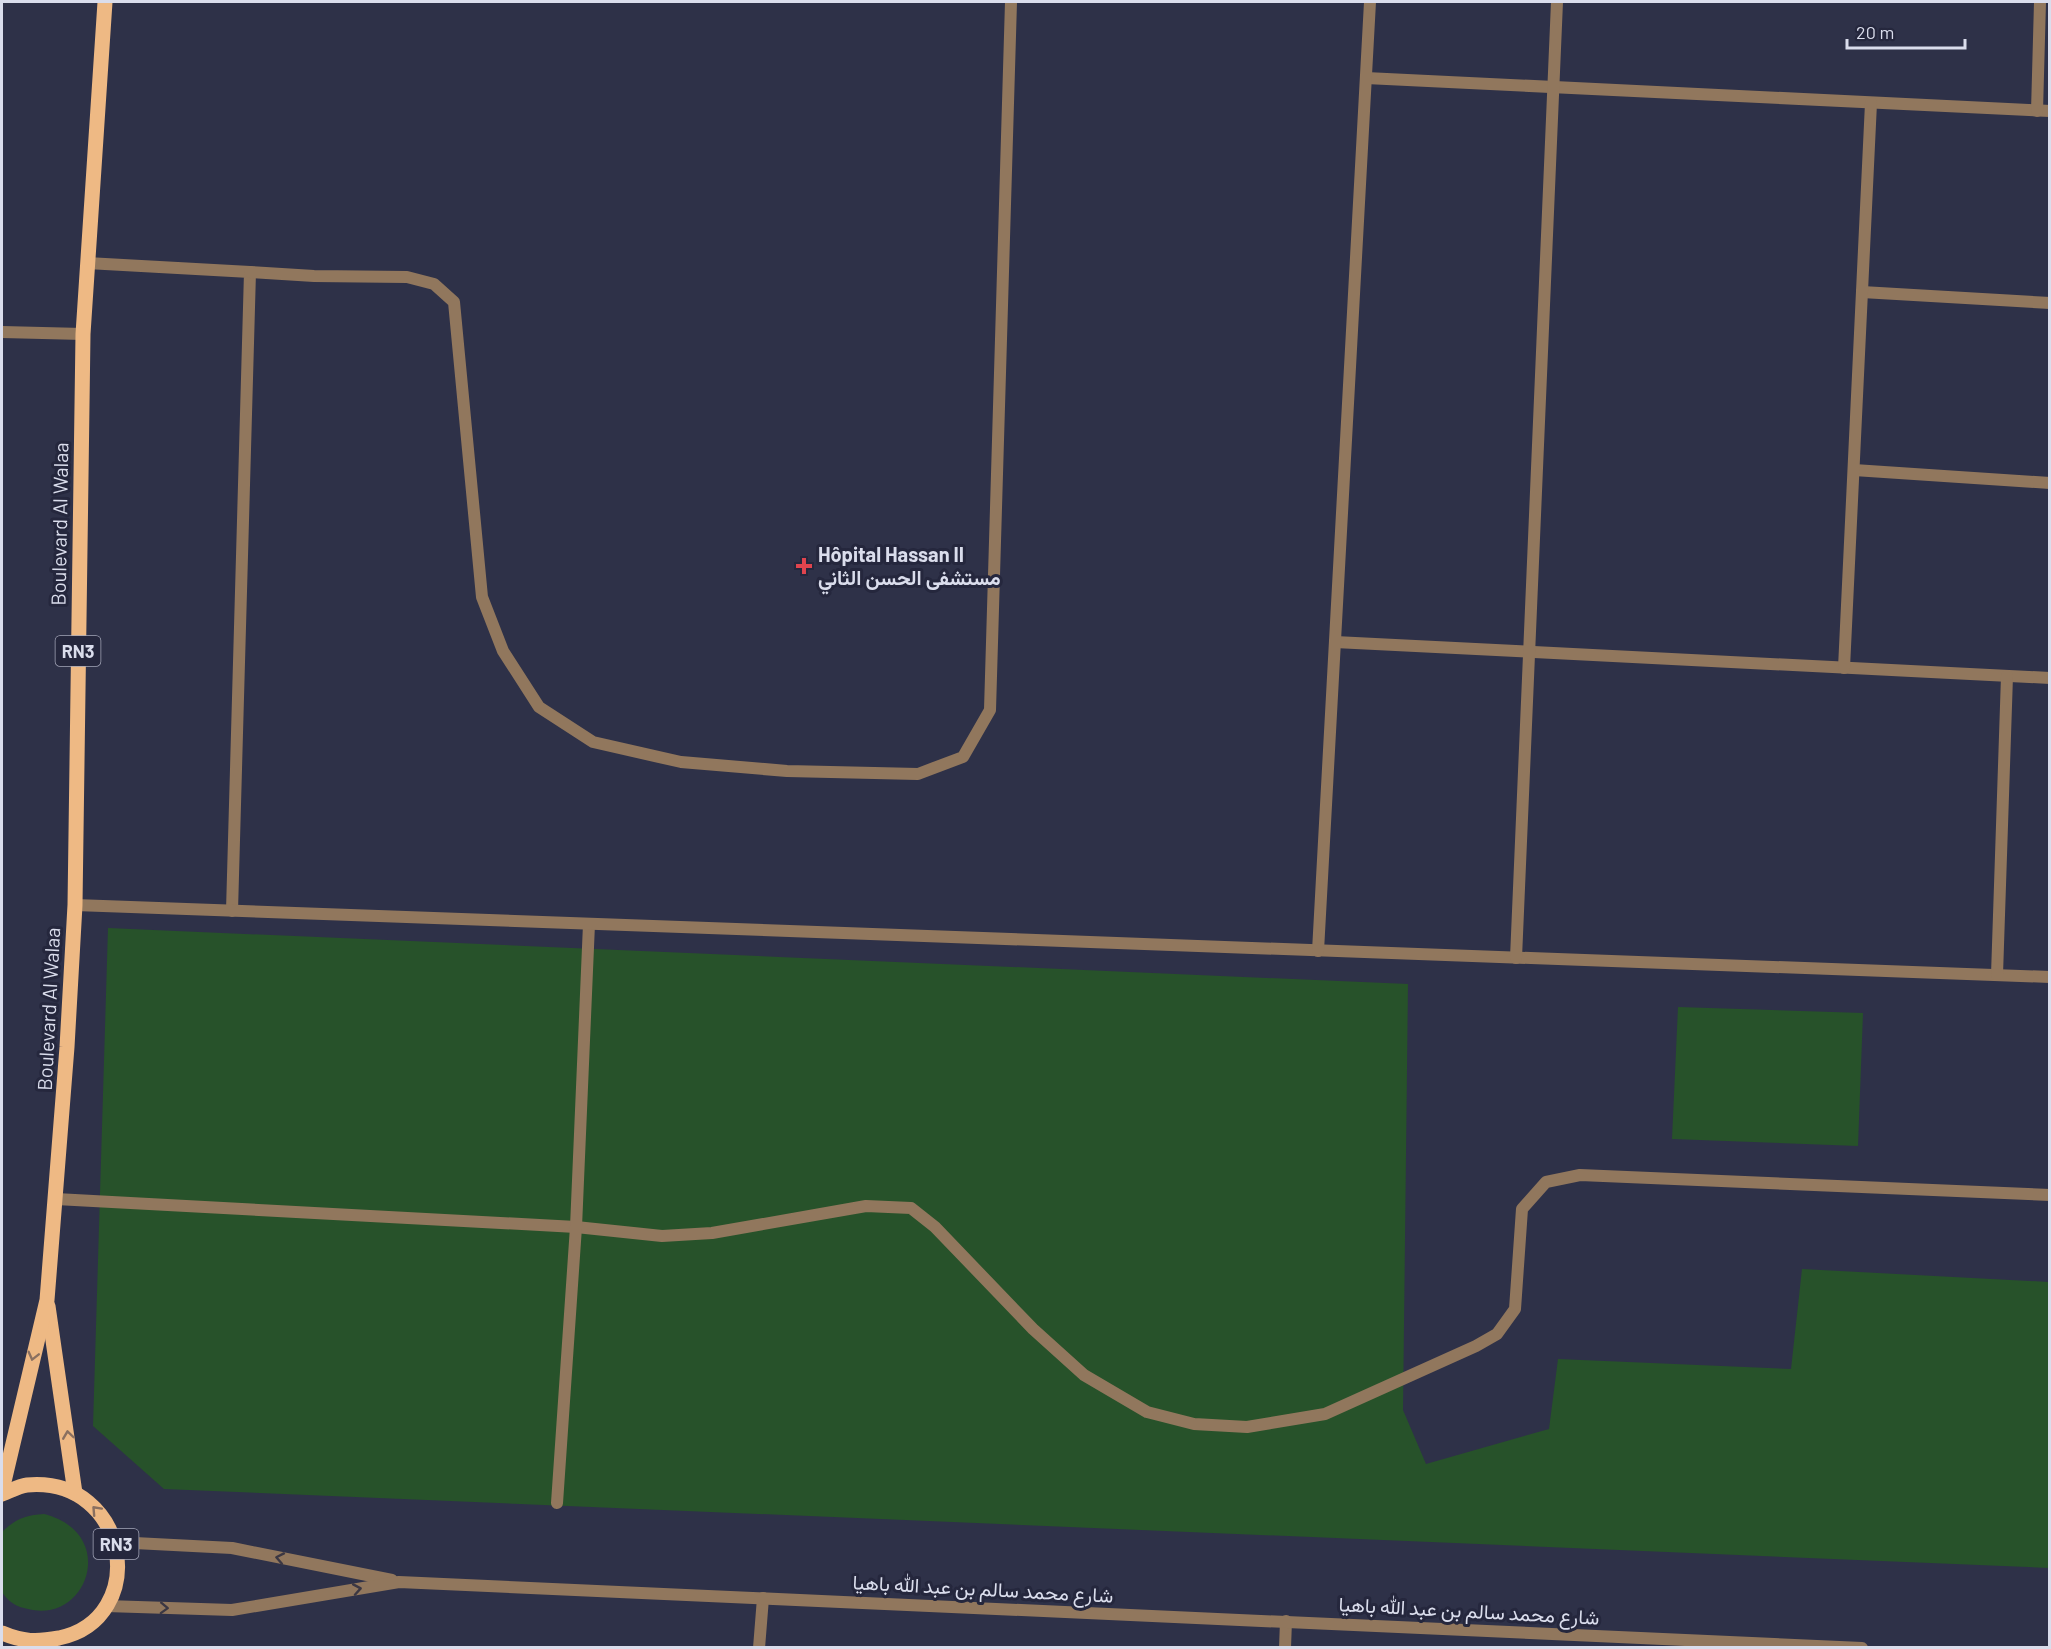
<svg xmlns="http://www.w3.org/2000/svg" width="2051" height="1649" font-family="Barlow,Vazirmatn,sans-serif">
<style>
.green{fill:#27522a}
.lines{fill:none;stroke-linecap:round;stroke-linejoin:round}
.service{stroke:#91775d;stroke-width:12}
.minor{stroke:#91775d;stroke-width:12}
.tertiary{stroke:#91775d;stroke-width:12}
.primary{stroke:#eeb984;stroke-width:15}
.oneway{stroke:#8a7060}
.oneway2{stroke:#3b3743}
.health-dot{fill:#e0444e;stroke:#25273d;stroke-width:2}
.labels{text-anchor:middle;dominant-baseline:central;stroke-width:6;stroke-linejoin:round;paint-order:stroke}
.shield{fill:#25273d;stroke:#a4a6b8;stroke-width:1.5}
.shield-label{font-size:18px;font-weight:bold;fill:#daddec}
.street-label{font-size:20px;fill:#daddec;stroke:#25273d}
.poi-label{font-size:20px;font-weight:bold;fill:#daddec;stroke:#25273d;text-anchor:start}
</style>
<rect width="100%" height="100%" fill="#2e3148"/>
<!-- green -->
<g class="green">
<path d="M 108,928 L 1408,984 L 1403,1410 L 1426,1464 L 1549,1429 L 1558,1359 L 1791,1369 L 1802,1269 L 2049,1282 L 2049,1568 L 164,1489 L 93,1426 Z"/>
<path d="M 1678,1007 L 1863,1013 L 1858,1146 L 1672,1139 Z"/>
<path d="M 44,1514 C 119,1533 88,1624 28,1609 C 17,1607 8,1602 2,1592 L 2,1532 C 15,1519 26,1515 44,1514 Z"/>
</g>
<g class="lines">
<!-- service -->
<g class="service">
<path d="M 87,263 L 250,272 L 232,911"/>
<path d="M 250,272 L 314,276 L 407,277 L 434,284 L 454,302 L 482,597 L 503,651 L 539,707 L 593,742 L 681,762 L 787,771 L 918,774 L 963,757 L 990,710 L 1011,2"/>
<path d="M 2,332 L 83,334"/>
<path d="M 56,1199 L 576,1227 L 662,1236 L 712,1233 L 866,1206 L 911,1208 L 935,1227 L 1033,1329 L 1084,1375 L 1147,1412 L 1194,1424 L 1247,1427 L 1325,1414 L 1476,1346 L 1497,1334 L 1515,1309 L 1522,1209 L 1546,1182 L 1580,1175 L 2050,1195"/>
<path d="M 557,1503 L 576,1227 L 589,924"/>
</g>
<!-- minor -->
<g class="minor">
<path d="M 1366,78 L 2050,111"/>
<path d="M 2037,111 L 2040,2"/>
<path d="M 1862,292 L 2050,303"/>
<path d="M 1854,470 L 2050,483"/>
<path d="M 1335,642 L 2050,678"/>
<path d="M 1844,668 L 1871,103"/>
<path d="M 75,905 L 2050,977"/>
<path d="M 1318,951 L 1370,2"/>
<path d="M 1516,958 L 1557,2"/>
<path d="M 1997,975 L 2007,676"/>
<path d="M 759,1648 L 763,1598"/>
<path d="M 1285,1648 L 1286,1621"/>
</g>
<!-- tertiary -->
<g class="tertiary">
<path d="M 115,1542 L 232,1548 L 392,1580"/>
<path d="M 106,1606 L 232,1610 L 399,1582 L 1862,1648"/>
</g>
<!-- primary -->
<g class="primary">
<path d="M 48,1306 L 75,1493"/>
<path d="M 2,1490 L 47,1300 L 67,1047 L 75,905 L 83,334 L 105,2"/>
<path d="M 2,1494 C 10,1491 19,1486 27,1485 C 130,1476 151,1619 59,1638 C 37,1642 23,1642 2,1633"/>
</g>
</g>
<!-- one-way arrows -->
<defs><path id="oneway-chevron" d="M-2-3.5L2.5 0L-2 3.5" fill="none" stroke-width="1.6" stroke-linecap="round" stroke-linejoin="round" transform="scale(1.5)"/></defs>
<g class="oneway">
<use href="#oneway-chevron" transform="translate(33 1356) rotate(104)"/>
<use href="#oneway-chevron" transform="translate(68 1435) rotate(-98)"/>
<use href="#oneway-chevron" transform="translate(96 1510) rotate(-133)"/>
</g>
<g class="oneway2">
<use href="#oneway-chevron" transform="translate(280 1558) rotate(-169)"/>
<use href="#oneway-chevron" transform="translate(357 1589) rotate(-10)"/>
<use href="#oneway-chevron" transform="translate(164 1608) rotate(2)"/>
</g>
<!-- markers -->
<path class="health-dot" d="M801 557h6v6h6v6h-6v6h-6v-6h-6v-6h6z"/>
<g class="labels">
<!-- shield labels -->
<g class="shield">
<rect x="55.5" y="636" width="45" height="30" rx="4.5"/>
<rect x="93.5" y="1529" width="45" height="30" rx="4.5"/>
</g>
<g class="shield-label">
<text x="78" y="651">RN3</text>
<text x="116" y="1544">RN3</text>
</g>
<!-- street labels -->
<g class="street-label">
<text transform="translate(59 524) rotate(-89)">Boulevard Al Walaa</text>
<text transform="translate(48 1009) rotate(-87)">Boulevard Al Walaa</text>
<text transform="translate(983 1588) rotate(3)">شارع محمد سالم بن عبد الله باهيا</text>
<text transform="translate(1469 1610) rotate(3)">شارع محمد سالم بن عبد الله باهيا</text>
</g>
<!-- poi labels -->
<g class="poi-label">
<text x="818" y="554">Hôpital Hassan II<tspan x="818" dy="23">مستشفى الحسن الثاني</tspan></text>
</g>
</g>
<!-- border -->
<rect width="2051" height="1649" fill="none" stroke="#daddec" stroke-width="6"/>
<!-- scale -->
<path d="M1847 39v9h118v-9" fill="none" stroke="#daddec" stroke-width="3"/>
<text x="1856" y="39" font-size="18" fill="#daddec" stroke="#25273d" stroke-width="4.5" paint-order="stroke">20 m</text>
</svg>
